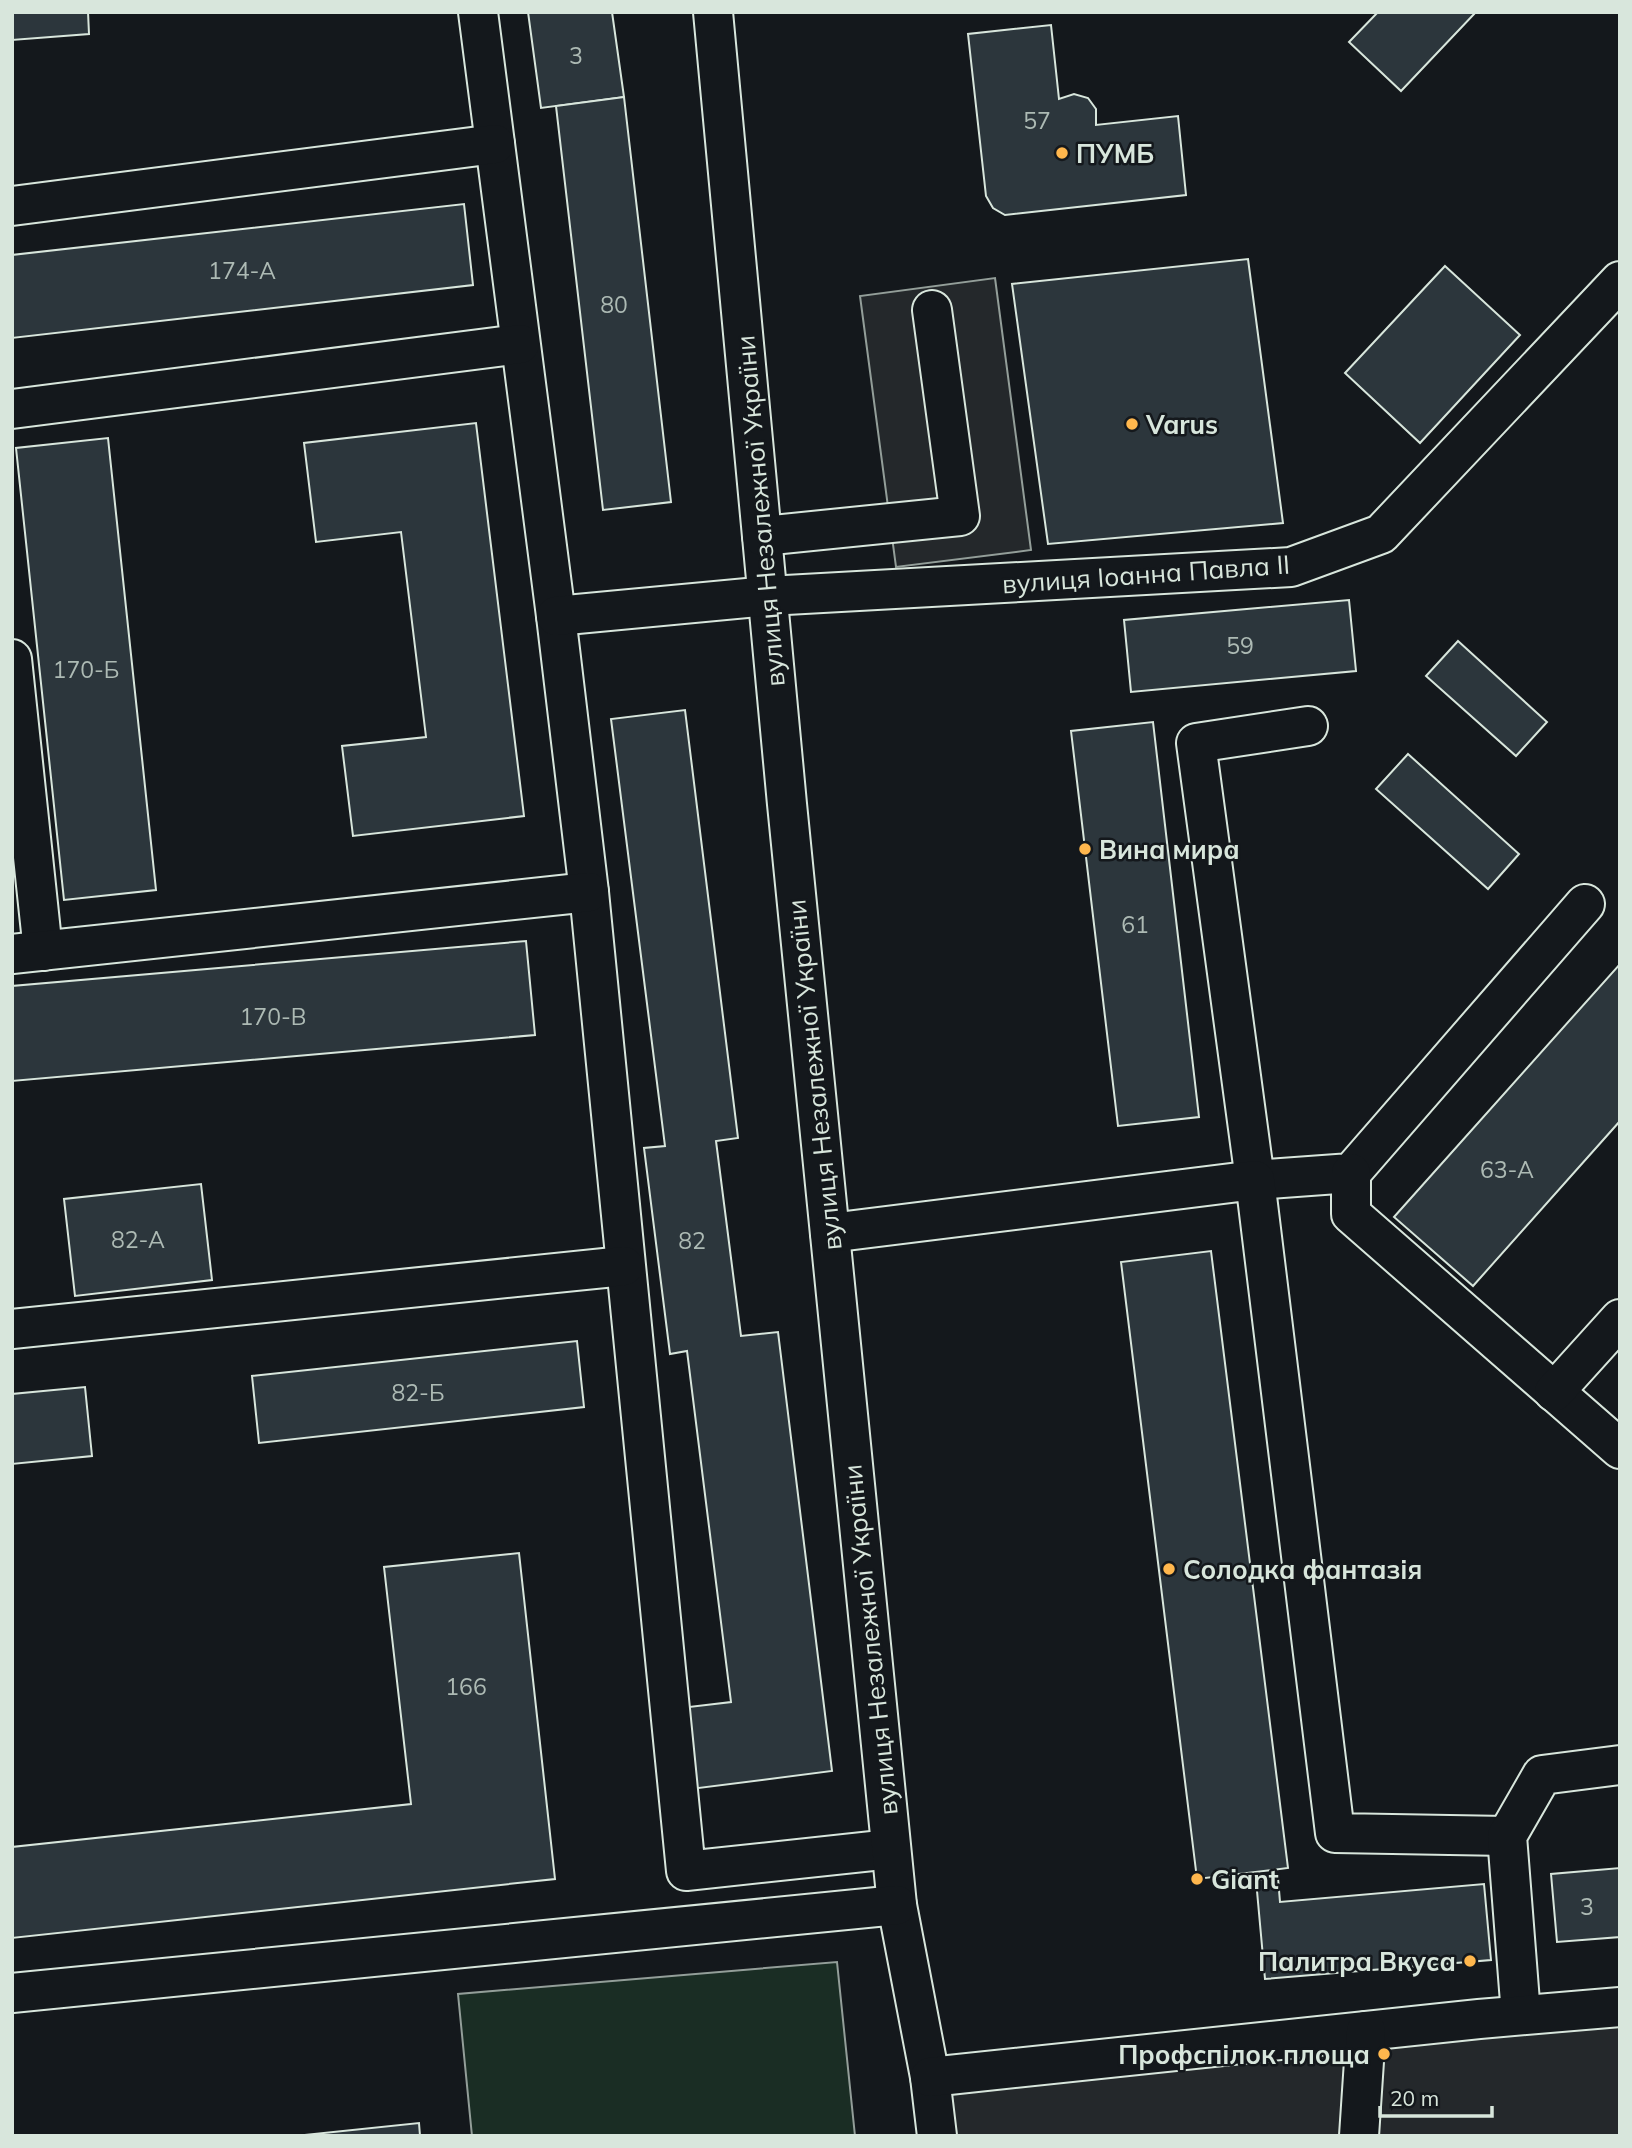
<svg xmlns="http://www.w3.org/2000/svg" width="1632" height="2148" font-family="Mulish,sans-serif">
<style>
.green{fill:#1a2d24;stroke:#939e99;stroke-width:2}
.parking{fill:#24282b;stroke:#939e99;stroke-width:2}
.building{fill:#2c363c;stroke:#d8e6dc;stroke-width:2}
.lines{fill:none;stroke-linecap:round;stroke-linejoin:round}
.minor-casing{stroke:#d8e6dc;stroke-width:42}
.minor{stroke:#14181c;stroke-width:38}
.poi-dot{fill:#ffb74d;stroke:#14181c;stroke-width:2.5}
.labels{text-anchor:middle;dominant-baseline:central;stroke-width:5;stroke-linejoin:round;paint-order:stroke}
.number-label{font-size:23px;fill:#adbab4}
.poi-label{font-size:26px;font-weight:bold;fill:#d8e6dc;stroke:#14181c;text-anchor:start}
.street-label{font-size:26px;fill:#d8e6dc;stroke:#14181c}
</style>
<rect width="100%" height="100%" fill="#14181c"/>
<!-- green -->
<path class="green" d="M 837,1962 L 855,2136 L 472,2136 L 458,1994 Z"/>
<!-- parking -->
<g class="parking">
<path d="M 995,278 L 1031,550 L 896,567 L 860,296 Z"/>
<path d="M 1620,2010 L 1620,2136 L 937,2136 L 930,2077 Z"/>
</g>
<!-- building -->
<g class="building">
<path d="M 12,12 L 88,12 L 89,34 L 12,40 Z"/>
<path d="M 528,12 L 612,12 L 624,97 L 541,108 Z"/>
<path d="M 1378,12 L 1476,12 L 1401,91 L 1349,42 Z"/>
<path d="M 1051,25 L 1059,99 L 1074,94 L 1088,98 L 1096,109 L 1096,125 L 1178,116 L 1186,195 L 1005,215 L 993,208 L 986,196 L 968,34 Z"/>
<path d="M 624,97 L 671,502 L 603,510 L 556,106 Z"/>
<path d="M 464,204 L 473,285 L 12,338 L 12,255 Z"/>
<path d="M 1248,259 L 1283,523 L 1048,544 L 1012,284 Z"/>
<path d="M 1445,266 L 1520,335 L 1420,443 L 1345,373 Z"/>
<path d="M 476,423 L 524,816 L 353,836 L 342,746 L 426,737 L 401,532 L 316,542 L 304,443 Z"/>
<path d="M 108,438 L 156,890 L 64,900 L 16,448 Z"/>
<path d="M 1349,600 L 1356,671 L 1131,692 L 1124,620 Z"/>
<path d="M 1458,641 L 1547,722 L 1516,756 L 1426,676 Z"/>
<path d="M 685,710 L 738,1138 L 716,1141 L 741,1336 L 778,1332 L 832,1771 L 691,1789 L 680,1708 L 731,1702 L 687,1351 L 670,1354 L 644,1148 L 665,1146 L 611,719 Z"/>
<path d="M 1153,722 L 1199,1117 L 1118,1126 L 1071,731 Z"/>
<path d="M 1408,754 L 1519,854 L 1488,889 L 1376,789 Z"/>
<path d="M 526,941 L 535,1035 L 12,1081 L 12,986 Z"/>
<path d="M 1620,964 L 1620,1121 L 1473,1286 L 1394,1217 Z"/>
<path d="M 201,1184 L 212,1280 L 75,1296 L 64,1199 Z"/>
<path d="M 1211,1251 L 1288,1868 L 1197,1879 L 1121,1262 Z"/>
<path d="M 577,1341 L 584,1407 L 259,1443 L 252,1376 Z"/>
<path d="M 85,1387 L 92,1456 L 12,1464 L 12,1394 Z"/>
<path d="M 519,1553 L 555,1879 L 12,1938 L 12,1847 L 411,1804 L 384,1567 Z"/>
<path d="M 1620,1868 L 1620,1937 L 1557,1942 L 1551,1874 Z"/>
<path d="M 1278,1878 L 1280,1902 L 1484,1884 L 1491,1960 L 1265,1979 L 1256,1880 Z"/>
<path d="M 419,2123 L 420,2136 L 295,2136 Z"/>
</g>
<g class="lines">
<defs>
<g id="minor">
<path d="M 478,12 L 556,616 L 589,892 L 686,1871 L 891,1849"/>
<path d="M 713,12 L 787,804 L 897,1905 L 930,2077 L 937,2136"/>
<path d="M 12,206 L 495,144"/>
<path d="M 12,409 L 520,344"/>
<path d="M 762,536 L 960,516 L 932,310"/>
<path d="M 556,616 L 768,596 L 1291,567 L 1381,534 L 1620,281"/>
<path d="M 12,659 L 43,951"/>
<path d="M 1308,726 L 1196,743 L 1255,1180 L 1351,1173 L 1585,904"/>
<path d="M 12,954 L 589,892"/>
<path d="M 1351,1173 L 1351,1214 L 1620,1449"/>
<path d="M 830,1233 L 1255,1180 L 1335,1833 L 1507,1836"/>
<path d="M 12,1329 L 624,1266"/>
<path d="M 1554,1392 L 1620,1319"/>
<path d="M 12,1993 L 897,1905"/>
<path d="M 1521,2015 L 1507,1836 L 1542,1775 L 1620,1765"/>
<path d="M 930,2077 L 1479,2019 L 1620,2007"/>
<path d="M 1359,2136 L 1366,2031"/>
</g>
</defs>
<!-- minor casing -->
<use href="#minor" class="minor-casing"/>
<!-- minor -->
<use href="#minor" class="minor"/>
</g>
<!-- markers -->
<g class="poi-dot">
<circle cx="1062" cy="153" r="7"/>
<circle cx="1132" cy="424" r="7"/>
<circle cx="1085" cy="849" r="7"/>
<circle cx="1169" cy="1569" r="7"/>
<circle cx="1197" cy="1879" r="7"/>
<circle cx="1470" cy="1961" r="7"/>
<circle cx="1384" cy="2054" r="7"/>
</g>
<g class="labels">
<!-- number labels -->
<g class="number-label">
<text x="576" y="55">3</text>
<text x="1037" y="120">57</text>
<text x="242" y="270">174-А</text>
<text x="614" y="304">80</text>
<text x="1240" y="645">59</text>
<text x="86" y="669">170-Б</text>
<text x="1135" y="924">61</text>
<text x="273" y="1016">170-В</text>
<text x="1507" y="1169">63-А</text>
<text x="138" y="1239">82-А</text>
<text x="692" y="1240">82</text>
<text x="418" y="1392">82-Б</text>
<text x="466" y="1686">166</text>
<text x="1587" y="1906">3</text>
</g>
<!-- poi labels -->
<g class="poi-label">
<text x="1076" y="153">ПУМБ</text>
<text x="1146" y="424">Varus</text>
<text x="1099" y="849">Вина мира</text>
<text x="1183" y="1569">Солодка фантазія</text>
<text x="1211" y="1879">Giant</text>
<text x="1456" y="1961" text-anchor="end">Палитра Вкуса</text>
<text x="1370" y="2054" text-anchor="end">Профспілок площа</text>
</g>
<!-- street labels -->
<g class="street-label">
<text transform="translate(760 511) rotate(-95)">вулиця Незалежної України</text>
<text transform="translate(1146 574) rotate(-4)">вулиця Іоанна Павла ІІ</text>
<text transform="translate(814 1075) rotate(-96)">вулиця Незалежної України</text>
<text transform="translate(870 1640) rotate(-96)">вулиця Незалежної України</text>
</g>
</g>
<!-- border -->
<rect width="1632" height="2148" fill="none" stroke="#d8e6dc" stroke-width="28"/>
<!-- scale -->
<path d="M1380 2106v10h112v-10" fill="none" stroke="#d8e6dc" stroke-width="3.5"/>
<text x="1390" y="2106" font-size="21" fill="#d8e6dc" stroke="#14181c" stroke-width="5" paint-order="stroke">20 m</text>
</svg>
